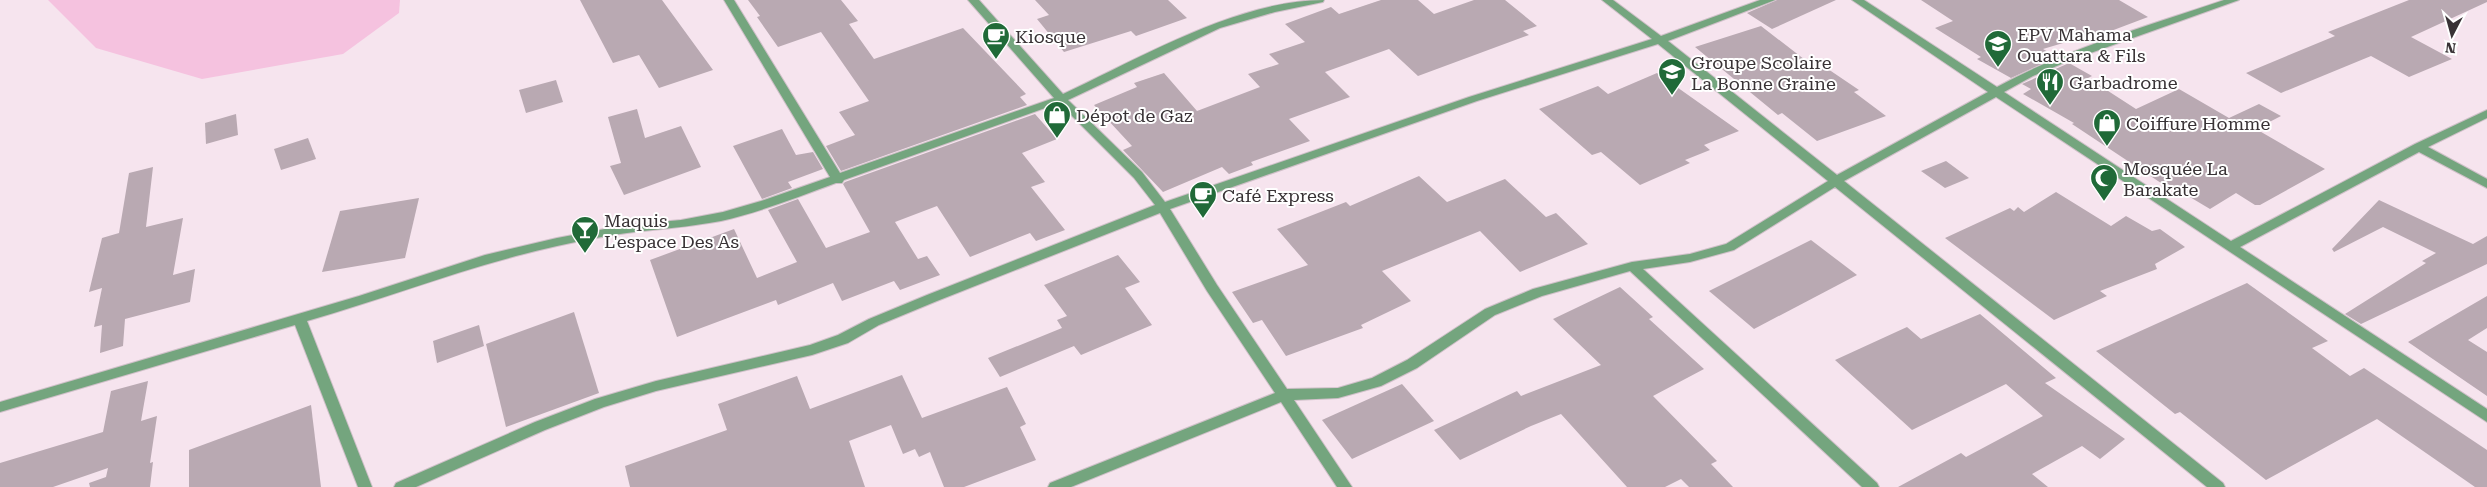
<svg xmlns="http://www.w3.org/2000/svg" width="2487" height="487" font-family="'Roboto Serif',serif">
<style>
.green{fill:#f5c2df}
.building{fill:#b9a9b2}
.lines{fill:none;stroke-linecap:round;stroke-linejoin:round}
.minor-casing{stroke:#d0c0c9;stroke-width:2}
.minor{fill:#74a57e;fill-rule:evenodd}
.labels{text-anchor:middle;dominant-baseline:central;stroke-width:4;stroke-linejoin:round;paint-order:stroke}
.poi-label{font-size:18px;fill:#383235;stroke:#fff;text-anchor:start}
</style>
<rect width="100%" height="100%" fill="#f6e4ee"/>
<!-- green -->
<path class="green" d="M 48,0 L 400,0 L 399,13 L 343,54 L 202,79 L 96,48 Z"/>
<!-- building -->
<g class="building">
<path d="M 580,0 L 662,0 L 713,70 L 659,88 L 639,55 L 613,63 Z"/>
<path d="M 748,0 L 841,0 L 858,21 L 849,24 L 874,59 L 963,28 L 1026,94 L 1020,97 L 1027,105 L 841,171 L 826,146 L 855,135 L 839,112 L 869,101 L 821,32 L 778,47 L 757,17 L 760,16 Z"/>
<path d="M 1035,0 L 1168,0 L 1187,18 L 1136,36 L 1131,31 L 1064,52 L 1037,19 L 1049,15 Z"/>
<path d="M 1381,0 L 1418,0 L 1434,14 L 1474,0 L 1505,0 L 1537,26 L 1523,31 L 1529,35 L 1418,76 L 1389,49 L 1325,72 L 1350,97 L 1289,119 L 1310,141 L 1251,162 L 1253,165 L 1229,174 L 1222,167 L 1163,192 L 1123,150 L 1132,146 L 1094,105 L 1137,87 L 1134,83 L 1164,73 L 1197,111 L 1260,87 L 1248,74 L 1279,64 L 1269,54 L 1305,42 L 1285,24 L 1331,7 L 1339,14 Z"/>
<path d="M 1777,0 L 1836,0 L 1772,29 L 1747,13 Z"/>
<path d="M 1921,0 L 2119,0 L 2148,17 L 2103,34 L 2100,32 L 2043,49 L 2057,57 L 2011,78 L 1977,59 L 1981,57 L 1935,28 L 1953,21 Z"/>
<path d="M 2409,0 L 2487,0 L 2487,2 L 2411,37 L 2452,59 L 2409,77 L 2371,56 L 2281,93 L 2246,73 L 2335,36 L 2328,32 Z"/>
<path d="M 1761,26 L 1818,70 L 1825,67 L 1859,90 L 1854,92 L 1886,116 L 1817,141 L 1782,113 L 1778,115 L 1695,47 Z"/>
<path d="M 2069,63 L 2092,76 L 2088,78 L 2136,109 L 2179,89 L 2229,118 L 2259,104 L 2281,116 L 2256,129 L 2325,169 L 2260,205 L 2255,205 L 2236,193 L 2210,209 L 2168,184 L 2164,185 L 2072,124 L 2074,123 L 2023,94 L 2031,89 L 2022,84 Z"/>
<path d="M 1657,73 L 1739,131 L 1704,145 L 1710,150 L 1685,160 L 1690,163 L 1640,185 L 1601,152 L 1592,155 L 1539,109 L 1598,86 L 1608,94 Z"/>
<path d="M 556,80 L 563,102 L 526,113 L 519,90 Z"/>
<path d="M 637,109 L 645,138 L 681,126 L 701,167 L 624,195 L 610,166 L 621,163 L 608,117 Z"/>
<path d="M 236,114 L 238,135 L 206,144 L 205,123 Z"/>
<path d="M 1035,114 L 1057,139 L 1022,153 L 1045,182 L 1031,187 L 1065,230 L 1036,241 L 1030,233 L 970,257 L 937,206 L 895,222 L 918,259 L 927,256 L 940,275 L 900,290 L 894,281 L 842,301 L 833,283 L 778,305 L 776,300 L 677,337 L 650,260 L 734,229 L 757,278 L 797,262 L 768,210 L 798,199 L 826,248 L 870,232 L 843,184 L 845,182 Z"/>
<path d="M 782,129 L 796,155 L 813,152 L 823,169 L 788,182 L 792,188 L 762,199 L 733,146 Z"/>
<path d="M 308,138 L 316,159 L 281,170 L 274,149 Z"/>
<path d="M 1946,161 L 1969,178 L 1945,188 L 1921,171 Z"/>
<path d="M 153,167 L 146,227 L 183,218 L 173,275 L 195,269 L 190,302 L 125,319 L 123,346 L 100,353 L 102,325 L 94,327 L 102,288 L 89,292 L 102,238 L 119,233 L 129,173 Z"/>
<path d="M 1419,176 L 1447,202 L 1505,179 L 1546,217 L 1556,213 L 1588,244 L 1520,272 L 1480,231 L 1382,271 L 1411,301 L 1361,325 L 1363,328 L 1286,356 L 1262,320 L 1253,323 L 1232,292 L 1308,265 L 1277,229 L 1346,202 L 1350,206 Z"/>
<path d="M 2056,192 L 2111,226 L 2126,216 L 2152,231 L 2160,229 L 2185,247 L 2155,264 L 2157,269 L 2100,291 L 2107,296 L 2054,320 L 1945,238 L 2010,208 L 2014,211 L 2018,207 L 2024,212 Z"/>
<path d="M 419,198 L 405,258 L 322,272 L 340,211 Z"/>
<path d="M 2379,200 L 2473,244 L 2487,236 L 2487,264 L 2361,324 L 2345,314 L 2426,263 L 2422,261 L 2436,253 L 2383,227 L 2334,252 L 2332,249 Z"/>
<path d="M 1811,240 L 1857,275 L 1754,329 L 1709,291 Z"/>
<path d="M 1118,255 L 1140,282 L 1125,288 L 1152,325 L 1081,355 L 1074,346 L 1000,377 L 988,358 L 1062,328 L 1057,320 L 1067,316 L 1044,285 Z"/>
<path d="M 2247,283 L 2328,341 L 2312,348 L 2350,376 L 2364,368 L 2487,450 L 2487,487 L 2475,487 L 2377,419 L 2266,480 L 2180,412 L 2175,414 L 2096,351 Z"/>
<path d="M 1620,287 L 1653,317 L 1649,319 L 1704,369 L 1653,396 L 1717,461 L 1711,464 L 1733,487 L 1689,487 L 1681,479 L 1665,487 L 1627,487 L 1561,414 L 1531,426 L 1460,460 L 1434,430 L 1517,391 L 1521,396 L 1601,365 L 1553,319 Z"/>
<path d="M 2487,296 L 2487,328 L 2468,340 L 2487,352 L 2487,396 L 2408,342 Z"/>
<path d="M 574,312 L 599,393 L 506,427 L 486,344 Z"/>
<path d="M 1980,314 L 2056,378 L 2045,383 L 2125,439 L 2100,459 L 2082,446 L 2032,474 L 2048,487 L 1898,487 L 1961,453 L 1966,457 L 2043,416 L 2006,384 L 1912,430 L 1835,360 L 1907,327 L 1921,339 Z"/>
<path d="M 479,325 L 484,346 L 437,363 L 433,341 Z"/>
<path d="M 902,375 L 922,418 L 1007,387 L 1026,424 L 1020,427 L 1036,460 L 964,487 L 944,487 L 930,452 L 919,457 L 915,449 L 903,454 L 891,425 L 849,441 L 865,487 L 630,487 L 625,466 L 727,430 L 718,404 L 797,376 L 810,409 Z"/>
<path d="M 148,381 L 141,421 L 157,416 L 150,463 L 153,462 L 150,487 L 90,487 L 89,483 L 106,477 L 108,468 L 53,487 L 0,487 L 0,463 L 103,432 L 111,391 Z"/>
<path d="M 1402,384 L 1434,421 L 1352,459 L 1322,420 Z"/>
<path d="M 311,405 L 321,487 L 189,487 L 189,450 Z"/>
</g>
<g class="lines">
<defs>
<path id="minor" d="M 724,0 L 734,0 L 840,173 L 1054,98 L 968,0 L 979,0 L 1063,94 C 1140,58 1238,0 1324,0 L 1323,2 L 1275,12 L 1220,28 L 1068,100 L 1142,172 L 1165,202 L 1469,97 L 1652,39 L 1602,0 L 1613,0 L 1661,36 L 1760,0 L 1775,0 L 1668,41 L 1837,175 L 1988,92 L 1852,0 L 1864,0 L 1997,87 C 2068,48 2148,26 2224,0 L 2239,0 L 2071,60 L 2033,76 L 2004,92 L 2231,241 L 2415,144 L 2487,110 L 2487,118 L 2428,147 L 2487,179 L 2487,188 L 2419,152 L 2240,247 L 2487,409 L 2487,422 L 1996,97 L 1844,181 L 2223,483 L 2225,487 L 2207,487 L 1835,187 L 1734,250 L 1690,262 L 1643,269 L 1877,483 L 1879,487 L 1862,487 L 1630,271 L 1542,296 L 1495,315 L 1417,368 L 1381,386 L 1338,398 L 1294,400 L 1352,487 L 1337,487 L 1281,402 L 1071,487 L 1048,487 L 1050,483 L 1275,393 L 1207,291 L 1160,213 L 937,301 L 879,325 L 848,343 L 812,355 L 656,391 L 604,407 L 545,430 L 416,487 L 394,487 L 396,483 L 535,422 L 595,399 L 656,381 L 810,345 L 838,335 L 869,319 L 927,295 L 1155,205 L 1134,178 L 1059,103 L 844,180 L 842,183 L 836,183 C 798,197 760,212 721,221 C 689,227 659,229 627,233 C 604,236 580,241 557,246 C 471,265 390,297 307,321 L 372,487 L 358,487 L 295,325 L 0,412 L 0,402 L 359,296 L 485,255 L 557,238 L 626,225 L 681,220 L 723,212 L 761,201 L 830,177 ZM 1658,44 L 1828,181 L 1726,244 L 1690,254 L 1632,262 L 1533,289 L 1485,309 L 1407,360 L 1372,378 L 1338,388 L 1287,389 L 1217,285 L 1170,209 L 1477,101 Z"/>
</defs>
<!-- minor casing -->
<use href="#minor" class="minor-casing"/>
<!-- minor -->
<use href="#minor" class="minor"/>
</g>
<!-- icons -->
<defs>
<symbol id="cafe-pin" viewBox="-11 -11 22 30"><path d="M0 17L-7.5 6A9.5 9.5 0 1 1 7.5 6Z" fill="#206a38" stroke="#fff"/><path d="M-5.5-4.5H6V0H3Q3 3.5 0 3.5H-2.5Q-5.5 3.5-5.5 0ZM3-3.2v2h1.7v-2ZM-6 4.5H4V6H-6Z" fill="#fff"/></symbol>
<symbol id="school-pin" viewBox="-11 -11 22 30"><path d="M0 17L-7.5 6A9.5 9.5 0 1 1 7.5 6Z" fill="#206a38" stroke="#fff"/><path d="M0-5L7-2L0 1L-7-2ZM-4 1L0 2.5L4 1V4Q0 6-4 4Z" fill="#fff"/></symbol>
<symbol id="restaurant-pin" viewBox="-11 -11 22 30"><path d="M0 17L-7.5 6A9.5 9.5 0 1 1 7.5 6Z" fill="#206a38" stroke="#fff"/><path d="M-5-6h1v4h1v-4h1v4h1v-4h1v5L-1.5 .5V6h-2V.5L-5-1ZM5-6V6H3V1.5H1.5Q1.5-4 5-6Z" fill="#fff"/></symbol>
<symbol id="shop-pin" viewBox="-11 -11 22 30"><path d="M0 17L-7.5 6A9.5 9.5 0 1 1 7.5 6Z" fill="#206a38" stroke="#fff"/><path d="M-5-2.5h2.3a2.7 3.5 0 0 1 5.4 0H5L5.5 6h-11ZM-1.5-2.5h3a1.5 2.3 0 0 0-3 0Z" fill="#fff"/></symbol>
<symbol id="mosque-pin" viewBox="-11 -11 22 30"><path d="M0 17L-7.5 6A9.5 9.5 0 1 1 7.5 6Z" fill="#206a38" stroke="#fff"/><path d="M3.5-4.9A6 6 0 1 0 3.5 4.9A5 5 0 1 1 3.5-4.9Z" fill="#fff"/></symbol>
<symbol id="bar-pin" viewBox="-11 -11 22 30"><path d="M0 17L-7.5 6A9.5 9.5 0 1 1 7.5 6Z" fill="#206a38" stroke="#fff"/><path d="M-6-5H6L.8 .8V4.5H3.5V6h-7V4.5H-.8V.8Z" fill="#fff"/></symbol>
</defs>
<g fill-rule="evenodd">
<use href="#cafe-pin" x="980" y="20" width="32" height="43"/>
<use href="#school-pin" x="1982" y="28" width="32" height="43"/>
<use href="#school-pin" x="1656" y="56" width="32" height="43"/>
<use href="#restaurant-pin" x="2034" y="66" width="32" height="43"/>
<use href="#shop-pin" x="1041" y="99" width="32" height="43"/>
<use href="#shop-pin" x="2091" y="107" width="32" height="43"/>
<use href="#mosque-pin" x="2088" y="162" width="32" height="43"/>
<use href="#cafe-pin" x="1187" y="179" width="32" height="43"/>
<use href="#bar-pin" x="569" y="214" width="32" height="43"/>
</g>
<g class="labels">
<!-- poi labels -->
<g class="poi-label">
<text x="2017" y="34">EPV Mahama<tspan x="2017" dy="21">Ouattara &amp; Fils</tspan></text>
<text x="1015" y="36">Kiosque</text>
<text x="1691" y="62">Groupe Scolaire<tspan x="1691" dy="21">La Bonne Graine</tspan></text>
<text x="2069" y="82">Garbadrome</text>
<text x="1076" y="115">Dépot de Gaz</text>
<text x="2126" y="123">Coiffure Homme</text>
<text x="2123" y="168">Mosquée La<tspan x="2123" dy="21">Barakate</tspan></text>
<text x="1222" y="195">Café Express</text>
<text x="604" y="220">Maquis<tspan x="604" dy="21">L'espace Des As</tspan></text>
</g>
</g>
<!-- north arrow -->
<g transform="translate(2452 35) rotate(186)" stroke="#ffffff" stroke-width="4" paint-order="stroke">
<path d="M0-4L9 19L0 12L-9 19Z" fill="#383235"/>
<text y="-8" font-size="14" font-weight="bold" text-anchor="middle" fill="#383235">N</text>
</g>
</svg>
